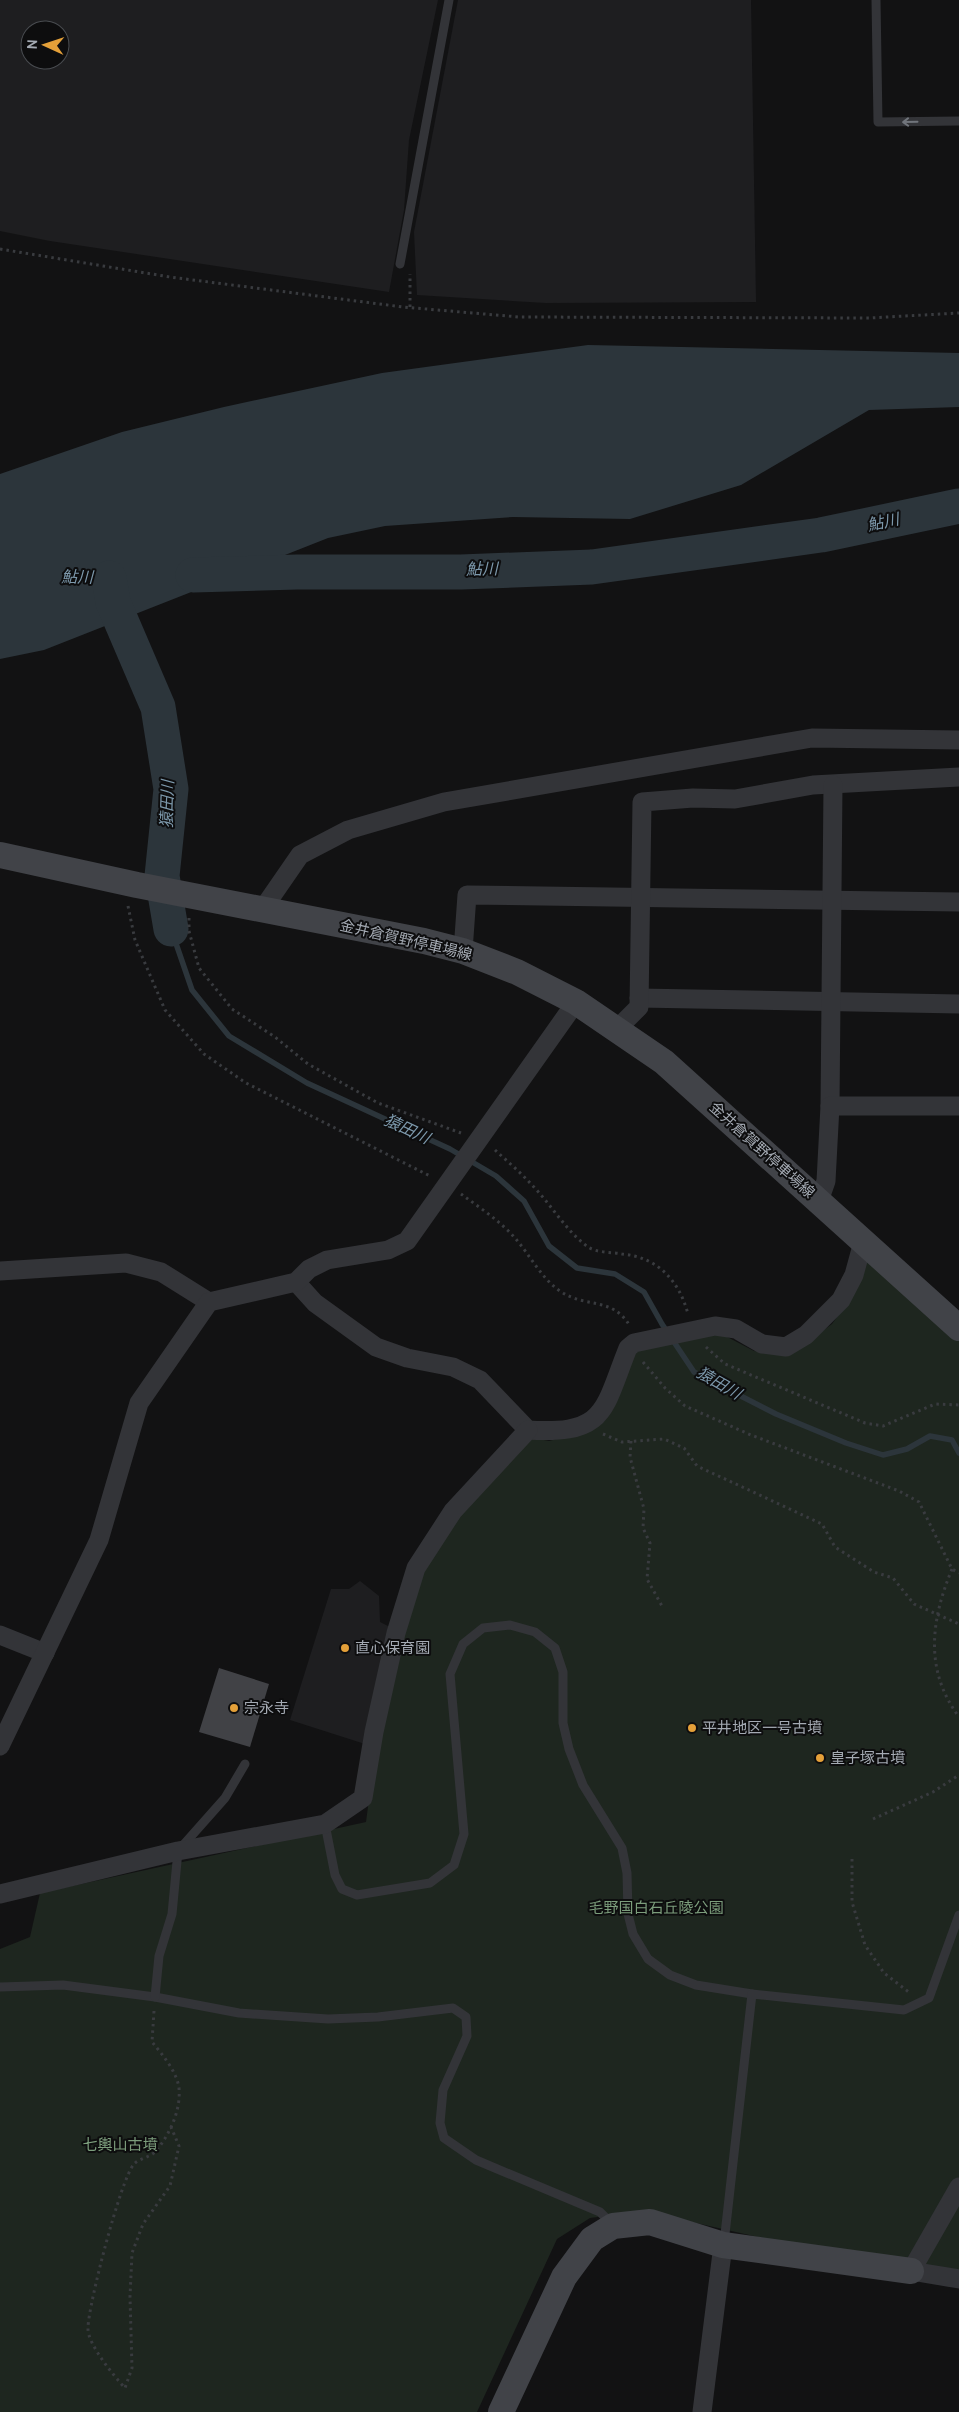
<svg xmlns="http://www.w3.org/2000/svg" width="959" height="2412" font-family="Cabin,'Noto Sans JP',sans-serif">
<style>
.built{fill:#1e1e20;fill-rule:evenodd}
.green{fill:#1e261f}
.water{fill:#2c353b}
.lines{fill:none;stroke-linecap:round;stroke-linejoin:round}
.stream{stroke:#2c353b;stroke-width:5.5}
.river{stroke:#2c353b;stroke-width:35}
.building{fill:#414246}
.path{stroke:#393b3f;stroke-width:3;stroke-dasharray:2.5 4;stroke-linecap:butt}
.lane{stroke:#333438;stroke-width:9}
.street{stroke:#333438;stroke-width:19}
.secondary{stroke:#414348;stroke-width:26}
.oneway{stroke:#71757c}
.poi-dot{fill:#e4a039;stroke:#0d0d0e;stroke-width:2}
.labels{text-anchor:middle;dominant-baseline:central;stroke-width:4;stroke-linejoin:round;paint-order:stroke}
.street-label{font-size:15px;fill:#a4aab3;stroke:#0d0d0e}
.poi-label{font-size:15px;fill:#a4aab3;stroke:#0d0d0e;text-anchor:start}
.park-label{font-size:15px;fill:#7c9d7c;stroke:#0d0d0e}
.water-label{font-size:16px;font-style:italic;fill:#7d99ac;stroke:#0d0d0e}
</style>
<rect width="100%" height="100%" fill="#121213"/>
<!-- built -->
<g class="built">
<path d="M 0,0 L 438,0 L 409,140 L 404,210 L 389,292 L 50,241 L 0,231 ZM 30,30 L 60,30 L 60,60 L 30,60 Z"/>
<path d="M 458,0 L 751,0 L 756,302 L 546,303 L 417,295 L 414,232 Z"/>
<path d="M 360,1581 L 379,1596 L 380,1622 L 392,1628 L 365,1744 L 290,1720 L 331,1589 L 349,1589 Z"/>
</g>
<!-- green -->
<path class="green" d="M 865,1251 L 959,1341 L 959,2273 L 758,2237 L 643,2211 L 590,2218 L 557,2239 L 477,2412 L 0,2412 L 0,1949 L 30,1937 L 40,1893 L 366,1822 L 378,1732 L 420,1568 L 457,1513 L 529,1437 L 549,1441 L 584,1432 L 636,1346 L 714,1330 L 754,1351 L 788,1356 L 832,1324 L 845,1306 Z"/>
<!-- water -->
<path class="water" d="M 588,345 L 959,353 L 959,407 L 869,410 L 741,485 L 630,519 L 513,517 L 385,526 L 328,538 L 44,650 L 0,659 L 0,474 L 122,432 L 224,407 L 382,373 Z"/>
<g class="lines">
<!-- stream -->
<path class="stream" d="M 171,929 L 192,990 L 229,1036 L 307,1083 L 450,1149 L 496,1176 L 524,1201 L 549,1246 L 577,1268 L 615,1274 L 644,1292 L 662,1324 L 694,1372 L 776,1414 L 846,1443 L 883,1455 L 907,1449 L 930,1436 L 952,1440 L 959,1453"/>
<!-- river -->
<g class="river">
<path d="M 193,575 L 297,572 L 461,572 L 592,567 L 821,535 L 959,506"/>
<path d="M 109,578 L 113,602 L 158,707 L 171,789 L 162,876 L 171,929"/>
</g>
</g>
<!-- building -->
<path class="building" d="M 219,1668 L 269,1684 L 250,1747 L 199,1732 Z"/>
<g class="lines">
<!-- path -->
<g class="path">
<path d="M 0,249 L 170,277 L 403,307 L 519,317 L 869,318 L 959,313"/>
<path d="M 410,307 L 410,274"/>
<path d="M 128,906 L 135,940 L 165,1010 L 204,1054 L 246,1083 L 430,1176"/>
<path d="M 189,918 L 189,931 L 199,968 L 232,1009 L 275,1037 L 308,1064 L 378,1103 L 461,1133"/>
<path d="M 495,1150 C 507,1161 520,1172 531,1184 C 551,1204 565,1230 588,1247 C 597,1253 612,1252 622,1254 C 657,1257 679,1280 688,1314"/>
<path d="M 461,1194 C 479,1207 500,1221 515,1238 C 530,1255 541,1278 560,1291 C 586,1309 612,1296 630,1326"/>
<path d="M 706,1347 L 725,1364 L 865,1423 L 883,1426 L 935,1404 L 959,1405"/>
<path d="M 643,1362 L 665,1388 L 685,1406 L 751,1435 L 899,1491 L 919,1502 L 952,1569 L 959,1573"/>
<path d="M 603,1434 L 622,1442 L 664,1439 L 684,1448 L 697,1466 L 822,1524 L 835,1547 L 874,1572 L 893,1578 L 914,1604 L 959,1624"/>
<path d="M 631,1441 L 630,1457 L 644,1509 L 643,1528 L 650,1543 L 647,1579 L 662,1606"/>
<path d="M 952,1569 C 931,1620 924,1670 959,1717"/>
<path d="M 873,1819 L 933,1792 L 959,1775"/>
<path d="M 852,1859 L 852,1902 L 865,1945 L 884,1973 L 910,1993"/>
<path d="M 154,2011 L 152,2042 C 162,2054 177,2072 179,2088 C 181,2110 170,2134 156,2151 C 151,2157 140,2158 134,2164 C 121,2178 88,2306 88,2328 C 87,2344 115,2377 125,2388 L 132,2368 L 130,2297 L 132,2253 L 143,2224 L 170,2186 L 179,2146 L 171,2127"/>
</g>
<!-- lane -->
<g class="lane">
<path d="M 876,0 L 878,122 L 959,121"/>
<path d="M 400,264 L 449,0"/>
<path d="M 325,1824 L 335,1875 L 342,1889 L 357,1895 L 430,1883 L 454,1865 L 464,1834 L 450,1674 L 463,1644 L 483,1628 L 510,1625 L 535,1632 L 555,1648 L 563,1672 L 563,1723 L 569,1749 L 583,1785 L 622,1848 L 627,1873 L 628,1914 L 633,1934 L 648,1959 L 670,1975 L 696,1985 L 752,1994"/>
<path d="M 0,1987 L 63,1985 L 155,1997 L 239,2013 L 328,2019 L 378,2017 L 453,2008 L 466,2017 L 467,2036 L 443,2090 L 440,2123 L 444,2138 L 476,2160 L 600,2212 L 611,2223"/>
<path d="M 155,1997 L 159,1956 L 172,1914 L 178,1851 L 225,1798 L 245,1764"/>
<path d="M 724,2243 L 752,1994 L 904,2010 L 929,1998 L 959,1915"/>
</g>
<!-- street -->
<g class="street">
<path d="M 262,910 L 300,855 L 348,830 L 444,802 L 812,738 L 959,740"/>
<path d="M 463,951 L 467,895 L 959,902"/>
<path d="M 639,998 L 959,1004"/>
<path d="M 617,1029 L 639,1007 L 642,802 L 693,798 L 735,799 L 813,785 L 959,777"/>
<path d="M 830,1106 L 833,785"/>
<path d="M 819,1201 L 826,1181 L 830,1106 L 959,1106"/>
<path d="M 0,1271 L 126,1263 L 161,1272 L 209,1302"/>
<path d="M 296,1282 L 315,1303 L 376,1347 L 407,1358 L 453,1367 L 480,1380 L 528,1430 C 607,1435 603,1410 628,1348 L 634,1343 L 715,1326 L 736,1329 L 762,1344 L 786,1347 L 806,1335 L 841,1300 L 854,1275 L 863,1242"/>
<path d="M 0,1635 L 45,1653"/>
<path d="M 0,1746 L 99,1540 L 139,1403 L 209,1302 L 296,1282 L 309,1269 L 327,1260 L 388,1250 L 407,1241 L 576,1002"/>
<path d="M 0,1894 L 178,1851 L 325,1824 L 363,1798 L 374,1732 L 396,1633 L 416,1568 L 453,1511 L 528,1430"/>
<path d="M 959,2187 L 911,2271 L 959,2279"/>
<path d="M 702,2412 L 723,2245"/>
</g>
<!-- secondary -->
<g class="secondary">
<path d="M 0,855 L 137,885 L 424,941 L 463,951 L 517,972 L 576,1002 L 664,1062 L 959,1328"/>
<path d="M 501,2412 L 564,2277 L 592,2239 L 613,2226 L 650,2222 L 723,2245 L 911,2271"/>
</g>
</g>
<!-- one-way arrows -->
<defs><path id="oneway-shaft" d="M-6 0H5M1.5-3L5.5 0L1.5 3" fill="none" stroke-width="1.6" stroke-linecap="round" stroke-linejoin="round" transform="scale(1.25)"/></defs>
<use class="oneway" href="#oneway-shaft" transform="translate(910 122) rotate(179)"/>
<!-- markers -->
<g class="poi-dot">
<circle cx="345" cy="1648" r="5"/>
<circle cx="234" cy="1708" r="5"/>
<circle cx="692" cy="1728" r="5"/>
<circle cx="820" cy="1758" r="5"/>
</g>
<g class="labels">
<!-- street labels -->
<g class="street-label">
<text transform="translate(406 940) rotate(13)">金井倉賀野停車場線</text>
<text transform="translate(762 1150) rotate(42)">金井倉賀野停車場線</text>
</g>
<!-- poi labels -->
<g class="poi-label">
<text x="355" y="1648">直心保育園</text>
<text x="244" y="1708">宗永寺</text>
<text x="702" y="1728">平井地区一号古墳</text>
<text x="830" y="1758">皇子塚古墳</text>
</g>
<!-- park labels -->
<g class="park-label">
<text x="656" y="1908">毛野国白石丘陵公園</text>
<text x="120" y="2145">七輿山古墳</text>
</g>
<!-- water labels -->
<g class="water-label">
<text transform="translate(883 522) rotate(-12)">鮎川</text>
<text transform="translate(482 569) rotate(-1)">鮎川</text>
<text transform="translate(77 577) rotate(1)">鮎川</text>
<text transform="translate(167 804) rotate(-88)">猿田川</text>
<text transform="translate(407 1129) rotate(25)">猿田川</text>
<text transform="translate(719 1383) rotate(30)">猿田川</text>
</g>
</g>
<!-- north arrow -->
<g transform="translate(45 45) rotate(273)"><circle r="24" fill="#0d0d0e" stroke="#494c50"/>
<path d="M0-4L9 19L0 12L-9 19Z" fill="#e4a039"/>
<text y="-8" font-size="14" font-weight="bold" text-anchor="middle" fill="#a4aab3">N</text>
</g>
</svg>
